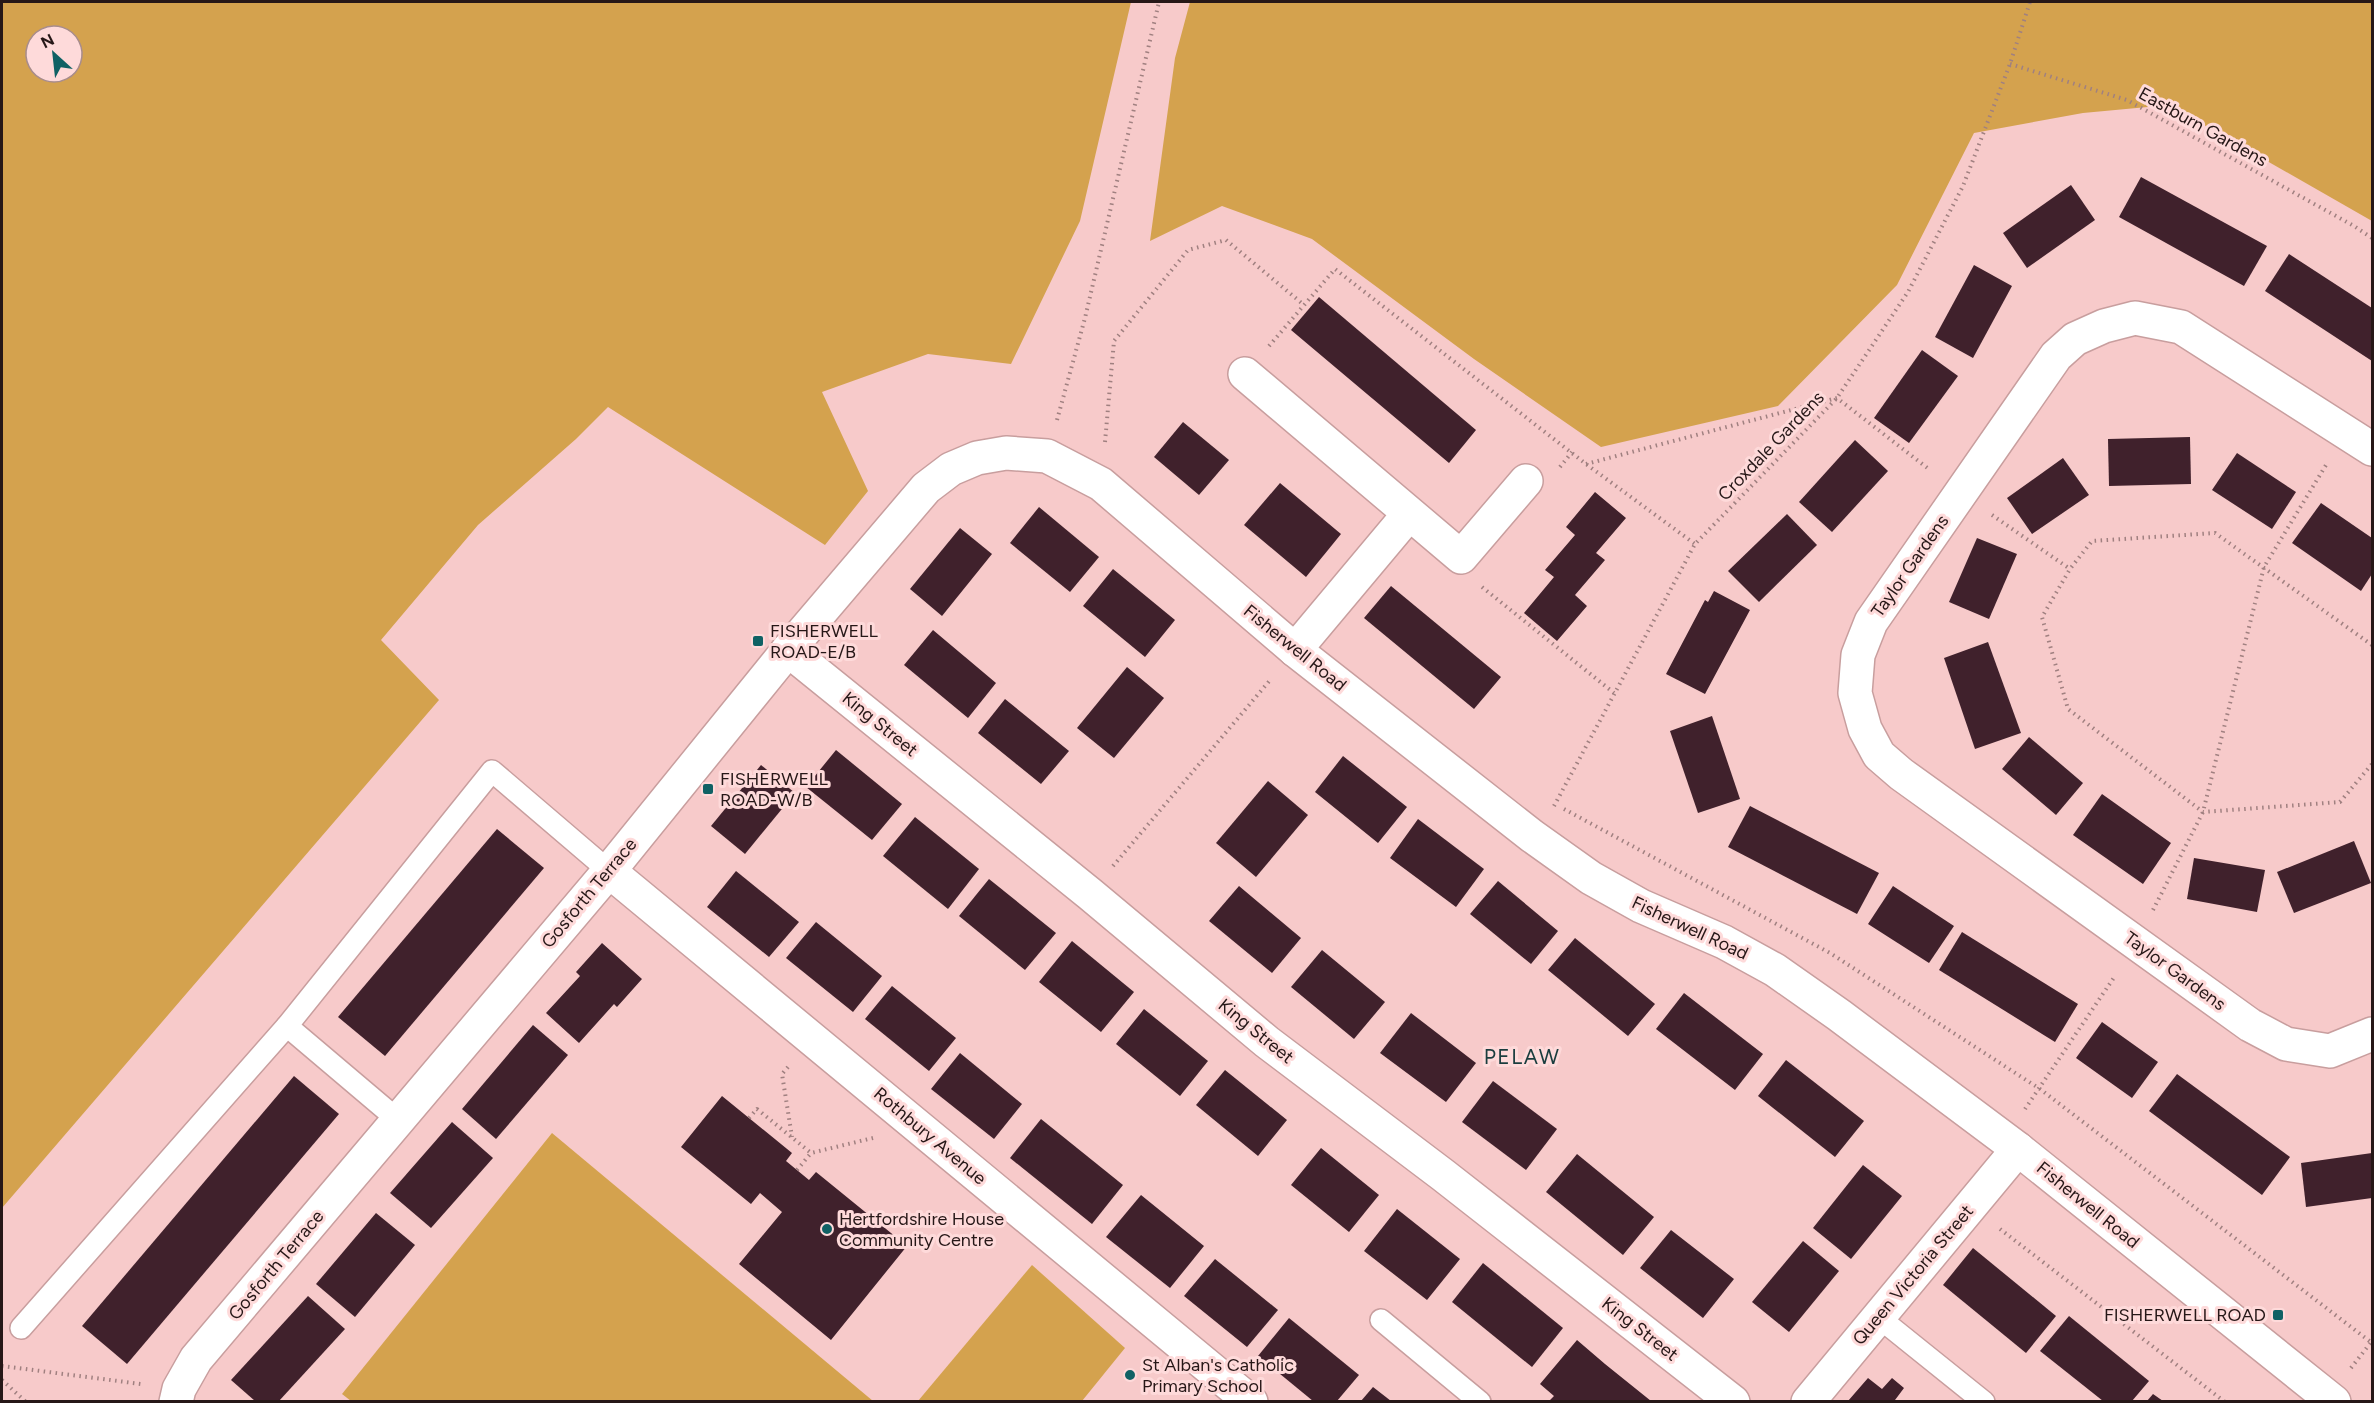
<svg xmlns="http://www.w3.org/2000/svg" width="2374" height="1403" font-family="Figtree,sans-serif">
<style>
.green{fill:#d4a24e;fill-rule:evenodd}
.building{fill:#40212c}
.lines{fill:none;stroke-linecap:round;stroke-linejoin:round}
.lane-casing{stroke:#c89e9e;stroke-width:24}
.street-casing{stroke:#c89e9e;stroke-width:36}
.path{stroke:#a08080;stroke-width:4;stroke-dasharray:1.5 4.5;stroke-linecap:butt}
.lane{stroke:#fff;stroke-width:21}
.street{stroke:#fff;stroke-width:33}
.poi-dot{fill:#106164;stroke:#fedada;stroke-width:2}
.labels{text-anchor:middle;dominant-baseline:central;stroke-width:6;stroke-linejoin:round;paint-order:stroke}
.street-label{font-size:18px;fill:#261717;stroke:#fedada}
.poi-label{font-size:18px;fill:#261717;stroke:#fedada;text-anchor:start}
.quarter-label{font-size:21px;letter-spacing:1.5px;fill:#1a3d3e;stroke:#fedada}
</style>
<rect width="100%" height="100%" fill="#f7caca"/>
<!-- green -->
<g class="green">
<path d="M 2,2 L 1131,2 L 1080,221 L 1011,364 L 928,354 L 822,392 L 868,491 L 825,545 L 608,407 L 576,439 L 478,525 L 381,640 L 439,700 L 2,1208 ZM 36,36 L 72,36 L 72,72 L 36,72 Z"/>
<path d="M 1190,2 L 2372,2 L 2372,221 L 2169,105 L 2083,113 L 1974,133 L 1897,285 L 1778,406 L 1601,447 L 1474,359 L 1312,239 L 1222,206 L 1150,241 L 1175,58 Z"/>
<path d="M 552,1133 L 873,1401 L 351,1401 L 342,1394 Z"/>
<path d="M 1032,1265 L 1125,1348 L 1082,1401 L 918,1401 Z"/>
</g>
<!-- building -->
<g class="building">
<path d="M 2141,177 L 2267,246 L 2244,286 L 2119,217 Z"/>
<path d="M 2071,185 L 2095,220 L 2027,268 L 2003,233 Z"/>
<path d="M 2289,254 L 2372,308 L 2372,361 L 2265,291 Z"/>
<path d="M 1974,265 L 2012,286 L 1973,358 L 1935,337 Z"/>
<path d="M 1319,297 L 1476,430 L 1449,463 L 1291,330 Z"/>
<path d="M 1922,350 L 1958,376 L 1909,443 L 1874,418 Z"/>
<path d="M 1183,422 L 1229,460 L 1199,495 L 1154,457 Z"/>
<path d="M 2190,437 L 2191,484 L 2109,486 L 2108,439 Z"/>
<path d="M 1855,440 L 1888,471 L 1832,532 L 1799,502 Z"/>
<path d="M 2237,453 L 2296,492 L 2272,529 L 2212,490 Z"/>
<path d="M 2063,458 L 2089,495 L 2032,534 L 2007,498 Z"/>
<path d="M 1280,483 L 1341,534 L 1306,577 L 1244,525 Z"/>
<path d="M 1595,492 L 1626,518 L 1596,553 L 1605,560 L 1575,595 L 1587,606 L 1557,641 L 1524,613 L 1554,577 L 1545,570 L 1575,535 L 1566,527 Z"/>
<path d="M 2321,503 L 2372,538 L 2372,574 L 2361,591 L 2292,543 Z"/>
<path d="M 1039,507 L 1099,557 L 1070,592 L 1010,543 Z"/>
<path d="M 1787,514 L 1817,545 L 1759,602 L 1728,571 Z"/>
<path d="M 960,528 L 992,554 L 942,616 L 910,589 Z"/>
<path d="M 1977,538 L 2017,554 L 1989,619 L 1949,602 Z"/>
<path d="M 1113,569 L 1175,620 L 1145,657 L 1083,606 Z"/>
<path d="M 1391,586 L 1501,677 L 1474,709 L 1364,618 Z"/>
<path d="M 1714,591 L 1750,610 L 1705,694 L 1666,674 L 1705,600 L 1708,602 Z"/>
<path d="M 933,630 L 996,683 L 968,718 L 904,665 Z"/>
<path d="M 1988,642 L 2021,733 L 1975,749 L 1944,658 Z"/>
<path d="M 1127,667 L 1164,698 L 1114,758 L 1077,728 Z"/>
<path d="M 1005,699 L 1069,751 L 1041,784 L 978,733 Z"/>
<path d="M 1712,716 L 1740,799 L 1698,813 L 1670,731 Z"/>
<path d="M 2029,737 L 2083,783 L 2056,815 L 2002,769 Z"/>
<path d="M 836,750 L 902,804 L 872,840 L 806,787 Z"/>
<path d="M 1343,756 L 1407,807 L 1378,843 L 1315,792 Z"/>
<path d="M 761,765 L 795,793 L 745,854 L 711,826 Z"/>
<path d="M 1268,781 L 1308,815 L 1256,877 L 1216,843 Z"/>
<path d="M 2102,794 L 2171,843 L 2143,884 L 2073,835 Z"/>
<path d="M 1750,806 L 1879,873 L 1857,914 L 1728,847 Z"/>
<path d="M 915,817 L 979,869 L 948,909 L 883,856 Z"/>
<path d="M 1418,819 L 1484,869 L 1456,907 L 1390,858 Z"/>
<path d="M 497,829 L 544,868 L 385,1056 L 338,1017 Z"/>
<path d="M 2354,841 L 2371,883 L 2294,913 L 2277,872 Z"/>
<path d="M 2194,858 L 2265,870 L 2257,912 L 2187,899 Z"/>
<path d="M 736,871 L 799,922 L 769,957 L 707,907 Z"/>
<path d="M 989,879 L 1056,933 L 1025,970 L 959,916 Z"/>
<path d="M 1498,881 L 1558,931 L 1531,964 L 1470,914 Z"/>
<path d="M 1239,886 L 1301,938 L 1272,973 L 1209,921 Z"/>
<path d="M 1893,886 L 1954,926 L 1929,963 L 1868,924 Z"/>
<path d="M 816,922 L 882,976 L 853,1012 L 786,958 Z"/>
<path d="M 1962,932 L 2078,1004 L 2055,1042 L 1939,970 Z"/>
<path d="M 1575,938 L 1655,1004 L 1628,1036 L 1548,970 Z"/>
<path d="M 1072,941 L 1134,992 L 1101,1032 L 1039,982 Z"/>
<path d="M 602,943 L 642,979 L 617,1007 L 614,1004 L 579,1043 L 546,1013 L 580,976 L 576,972 Z"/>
<path d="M 1322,950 L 1385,1002 L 1354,1039 L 1291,987 Z"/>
<path d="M 892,986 L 956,1038 L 929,1071 L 865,1019 Z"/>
<path d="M 1684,993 L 1763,1054 L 1735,1090 L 1656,1029 Z"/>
<path d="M 1144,1009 L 1208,1061 L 1180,1096 L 1116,1044 Z"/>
<path d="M 1411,1013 L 1476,1063 L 1446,1102 L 1380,1053 Z"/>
<path d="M 2102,1022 L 2158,1062 L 2132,1098 L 2076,1058 Z"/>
<path d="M 533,1025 L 568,1055 L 496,1139 L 462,1109 Z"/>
<path d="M 960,1053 L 1022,1104 L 994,1139 L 931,1089 Z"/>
<path d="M 1786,1060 L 1864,1121 L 1835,1157 L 1758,1096 Z"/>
<path d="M 1225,1070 L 1287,1120 L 1258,1156 L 1196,1105 Z"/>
<path d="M 2177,1074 L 2290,1157 L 2262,1195 L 2149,1111 Z"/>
<path d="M 294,1076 L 339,1114 L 127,1364 L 82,1326 Z"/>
<path d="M 1493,1081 L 1557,1129 L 1526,1170 L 1462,1122 Z"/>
<path d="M 722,1096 L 792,1153 L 786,1161 L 809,1180 L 816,1172 L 907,1246 L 831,1340 L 739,1264 L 782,1212 L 760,1193 L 751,1204 L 681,1147 Z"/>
<path d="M 1041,1119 L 1123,1185 L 1092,1224 L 1010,1158 Z"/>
<path d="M 452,1122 L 493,1158 L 431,1228 L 390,1193 Z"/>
<path d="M 1321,1148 L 1379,1195 L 1349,1232 L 1291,1185 Z"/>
<path d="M 2372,1153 L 2372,1198 L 2306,1207 L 2301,1163 Z"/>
<path d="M 1577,1154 L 1654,1217 L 1623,1255 L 1546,1192 Z"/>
<path d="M 1863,1165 L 1902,1196 L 1851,1259 L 1813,1228 Z"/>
<path d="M 1141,1195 L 1204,1246 L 1170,1288 L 1106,1237 Z"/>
<path d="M 1397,1209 L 1460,1259 L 1427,1300 L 1364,1251 Z"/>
<path d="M 376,1213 L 415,1245 L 355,1317 L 316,1284 Z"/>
<path d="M 1671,1230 L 1734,1279 L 1703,1318 L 1640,1268 Z"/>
<path d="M 1803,1241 L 1839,1271 L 1789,1332 L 1752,1302 Z"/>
<path d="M 1973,1248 L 2056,1316 L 2026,1353 L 1943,1285 Z"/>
<path d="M 1215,1259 L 1278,1310 L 1247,1347 L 1184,1296 Z"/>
<path d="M 1483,1263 L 1563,1328 L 1532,1367 L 1452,1302 Z"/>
<path d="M 308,1296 L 345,1329 L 279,1401 L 255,1401 L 231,1380 Z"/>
<path d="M 2069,1316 L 2149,1381 L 2132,1401 L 2103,1401 L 2040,1351 Z"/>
<path d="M 1289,1318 L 1359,1375 L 1337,1401 L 1313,1401 L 1258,1356 Z"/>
<path d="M 1577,1340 L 1605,1364 L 1651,1401 L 1549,1401 L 1554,1396 L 1540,1384 Z"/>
<path d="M 1868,1378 L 1882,1389 L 1892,1378 L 1904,1388 L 1895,1400 L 1897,1401 L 1848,1401 Z"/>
<path d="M 1373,1387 L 1391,1401 L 1361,1401 Z"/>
<path d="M 2153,1394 L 2163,1401 L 2147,1401 Z"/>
</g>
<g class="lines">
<defs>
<g id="lane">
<path d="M 287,1026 L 398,1120"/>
<path d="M 1877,1316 L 1984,1402"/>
<path d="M 1381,1320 L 1480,1402"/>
<path d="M 21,1328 L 287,1026 L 492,771 L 609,871"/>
</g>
<g id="street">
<path d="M 1245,374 L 1461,557 L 1526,481"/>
<path d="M 2372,449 L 2181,327 L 2135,318 L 2104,326 L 2075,339 L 2056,356 L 1871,622 L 1858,655 L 1855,693 L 1865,729 L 1879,755 L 1901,774 L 2250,1025 L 2286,1044 L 2330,1051 L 2372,1034"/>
<path d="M 788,650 L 1090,894 L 1267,1042 L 1443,1175 L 1733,1402"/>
<path d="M 1295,650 L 1409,514"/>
<path d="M 609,871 L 1251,1402"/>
<path d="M 176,1402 L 179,1389 L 196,1359 L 609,871 L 788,650 L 926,488 L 951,469 L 977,458 L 1006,453 L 1047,456 L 1101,484 L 1295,650 L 1532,836 L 1591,878 L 1641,906 L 1724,942 L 1775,970 L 1839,1015 L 2018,1149 L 2334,1402"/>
<path d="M 1808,1402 L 2018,1149"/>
</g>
</defs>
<!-- lane casing -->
<use href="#lane" class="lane-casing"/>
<!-- street casing -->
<use href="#street" class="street-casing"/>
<!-- path -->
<g class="path">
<path d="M 2010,64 L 2127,100 L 2354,226 L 2372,238"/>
<path d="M 1269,346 L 1335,269 L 1586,464 L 1695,544"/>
<path d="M 1057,420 L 1085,318 L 1159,2"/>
<path d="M 1105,442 L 1114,341 L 1188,250 L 1226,240 L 1304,305"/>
<path d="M 1586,464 L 1837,398 L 1930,470"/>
<path d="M 1560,467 L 1572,452"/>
<path d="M 1992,515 L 2070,569"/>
<path d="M 1482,587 L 1614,693"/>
<path d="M 2372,645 L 2215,533 L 2092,541 L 2070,569 L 2042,617 L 2068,709 L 2203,812 L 2340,802 L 2372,764"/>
<path d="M 1554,806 L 1695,544 L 1837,398 L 1908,292 L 1963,186 L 2010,64 L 2030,2"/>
<path d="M 1564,809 L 1830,953 L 2040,1089 L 2372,1343"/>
<path d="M 1113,866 L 1271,679"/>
<path d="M 2153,910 L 2203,812 L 2264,567 L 2326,465"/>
<path d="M 788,1067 L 782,1074 L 792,1137"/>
<path d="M 2025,1109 L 2115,976"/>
<path d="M 749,1118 L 757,1109 L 811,1153 L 873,1138"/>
<path d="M 797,1170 L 811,1153"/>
<path d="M 2000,1229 L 2225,1402"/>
<path d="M 2,1366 L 141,1384"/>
<path d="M 2351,1368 L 2372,1341"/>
<path d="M 2,1380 L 26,1402"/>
</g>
<!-- lane -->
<use href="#lane" class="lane"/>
<!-- street -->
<use href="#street" class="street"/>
</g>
<!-- markers -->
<g class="poi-dot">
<rect x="752" y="635" width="12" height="12" rx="3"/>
<rect x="702" y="783" width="12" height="12" rx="3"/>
<circle cx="827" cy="1229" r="6"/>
<rect x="2272" y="1309" width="12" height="12" rx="3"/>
<circle cx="1130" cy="1375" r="6"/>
</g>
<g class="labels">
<!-- street labels -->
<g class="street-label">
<text transform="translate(2203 127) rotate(29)">Eastburn Gardens</text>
<text transform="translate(1771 446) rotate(-46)">Croxdale Gardens</text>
<text transform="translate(1910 566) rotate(-55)">Taylor Gardens</text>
<text transform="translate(1295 648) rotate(39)">Fisherwell Road</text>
<text transform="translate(880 724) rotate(39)">King Street</text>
<text transform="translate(589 893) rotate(-50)">Gosforth Terrace</text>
<text transform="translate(1690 928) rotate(25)">Fisherwell Road</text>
<text transform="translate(2175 971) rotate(36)">Taylor Gardens</text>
<text transform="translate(1256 1031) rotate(39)">King Street</text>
<text transform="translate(930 1136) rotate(40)">Rothbury Avenue</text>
<text transform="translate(2088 1205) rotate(39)">Fisherwell Road</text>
<text transform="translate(276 1265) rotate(-50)">Gosforth Terrace</text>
<text transform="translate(1913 1275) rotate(-50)">Queen Victoria Street</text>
<text transform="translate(1640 1329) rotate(38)">King Street</text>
</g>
<!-- poi labels -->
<g class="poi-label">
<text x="770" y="631">FISHERWELL<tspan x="770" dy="21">ROAD-E/B</tspan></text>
<text x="720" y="779">FISHERWELL<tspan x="720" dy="21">ROAD-W/B</tspan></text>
<text x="839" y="1219">Hertfordshire House<tspan x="839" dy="21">Community Centre</tspan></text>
<text x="2266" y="1315" text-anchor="end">FISHERWELL ROAD</text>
<text x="1142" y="1365">St Alban's Catholic<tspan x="1142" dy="21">Primary School</tspan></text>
</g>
<!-- quarter labels -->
<g class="quarter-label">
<text x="1522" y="1056">PELAW</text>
</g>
</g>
<!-- border -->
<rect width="2374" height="1403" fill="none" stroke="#261717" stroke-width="6"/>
<!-- north arrow -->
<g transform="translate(54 54) rotate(333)"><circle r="28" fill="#fedada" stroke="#a88c8c" stroke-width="1.5"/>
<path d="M0-4.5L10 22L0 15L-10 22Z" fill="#106164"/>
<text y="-9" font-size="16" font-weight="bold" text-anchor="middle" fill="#261717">N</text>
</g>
</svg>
